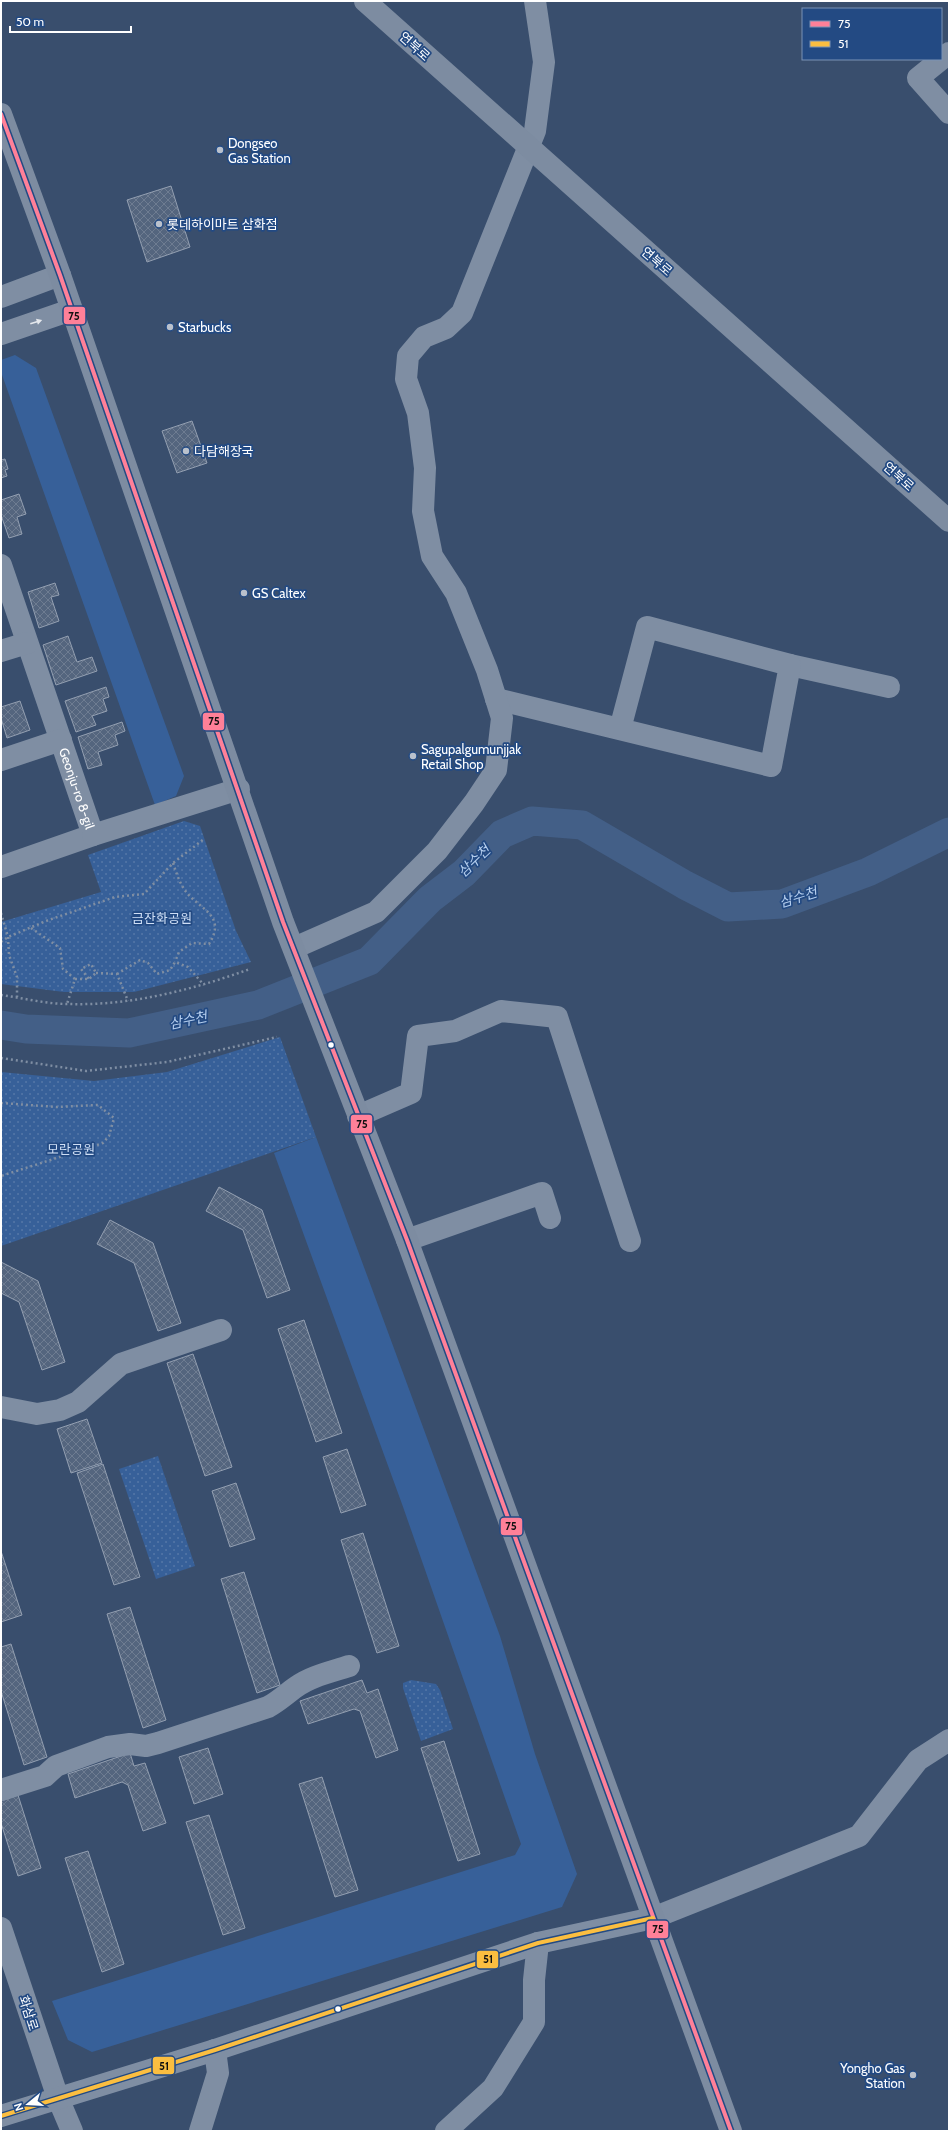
<svg xmlns="http://www.w3.org/2000/svg" width="950" height="2132" font-family="Cabin,'Noto Sans KR',sans-serif">
<style>
.grass{fill:#376099}
.park{fill:url(#park-dots)}
.lines{fill:none;stroke-linecap:round;stroke-linejoin:round}
.river{stroke:#435f87;stroke-width:29}
.building{fill:url(#building-cross-hatch);stroke:#939fb1}
.path{stroke:#7f8ea3;stroke-width:2.5;stroke-dasharray:2 3;stroke-linecap:butt}
.minor{stroke:#7f8ea3;stroke-width:22}
.major{stroke:#7d8ca1;stroke-width:22}
.bus-1-casing{stroke:#234a83;stroke-width:7}
.bus-2-casing{stroke:#234a83;stroke-width:7}
.bus-1{stroke:#ff8098;stroke-width:4}
.bus-2{stroke:#fbbe40;stroke-width:4}
.oneway{fill:#e5e8ed}
.poi-dot{fill:#bac1cc;stroke:#234a83;stroke-width:1.5}
.bus-dot{fill:#fff;stroke:#234a83;stroke-width:1.5}
.labels{text-anchor:middle;dominant-baseline:central;stroke-width:3.5;stroke-linejoin:round;paint-order:stroke}
.street-label{font-size:13px;fill:#fff;stroke:#234a83}
.poi-label{font-size:13px;fill:#fff;stroke:#234a83;text-anchor:start}
.park-label{font-size:13px;fill:#cfdff6;stroke:#234a83}
.water-label{font-size:14px;font-style:italic;fill:#b6cfef;stroke:#234a83}
.line-badge{stroke:#234a83;stroke-width:1.5}
.pale-badge-label{font-size:11px;text-anchor:middle;font-weight:bold;fill:#111}
</style>
<defs>
<pattern id="park-dots" width="8" height="8" patternUnits="userSpaceOnUse"><rect width="8" height="8" fill="#376099"/><path d="M2 2h.1M6 6h.1" fill="none" stroke="#5578a8" stroke-width="1.8" stroke-linecap="round"/></pattern>
<pattern id="building-cross-hatch" width="8" height="8" patternUnits="userSpaceOnUse"><rect width="8" height="8" fill="#54657e"/><path d="M0 0l8 8M0 8l8-8" fill="none" stroke="#6e7c91"/></pattern>
</defs>
<rect width="100%" height="100%" fill="#394e6d"/>
<!-- grass -->
<g class="grass">
<path d="M 15,355 L 36,368 L 184,776 L 176,796 L 155,805 L 1,372 L 1,360 Z"/>
<path d="M 316,1137 L 500,1636 L 535,1754 L 577,1874 L 562,1907 L 92,2052 L 68,2040 L 52,2001 L 515,1855 L 521,1844 L 402,1504 L 274,1153 Z"/>
</g>
<!-- park -->
<g class="park">
<path d="M 184,821 L 200,826 L 236,931 L 251,962 L 134,992 L 64,992 L 1,984 L 1,922 L 101,892 L 88,855 Z"/>
<path d="M 280,1037 L 316,1137 L 1,1246 L 1,1072 L 94,1081 L 167,1072 Z"/>
<path d="M 158,1456 L 195,1566 L 156,1579 L 119,1469 Z"/>
<path d="M 411,1680 L 436,1684 L 440,1690 L 453,1729 L 421,1741 L 403,1688 L 403,1683 Z"/>
</g>
<g class="lines">
<!-- river -->
<path class="river" d="M 1,1025 L 26,1029 L 129,1033 L 258,1005 L 369,961 L 430,899 L 464,873 L 502,834 L 532,821 L 582,825 L 685,885 L 728,907 L 782,904 L 868,872 L 949,832"/>
</g>
<!-- building -->
<g class="building">
<path d="M 171,186 L 190,247 L 147,262 L 127,200 Z"/>
<path d="M 192,421 L 207,463 L 177,473 L 162,431 Z"/>
<path d="M 5,459 L 8,469 L 5,470 L 7,476 L 1,478 L 1,460 Z"/>
<path d="M 19,494 L 26,514 L 17,517 L 22,534 L 9,538 L 1,515 L 1,500 Z"/>
<path d="M 55,583 L 59,595 L 51,597 L 59,621 L 39,628 L 28,592 Z"/>
<path d="M 68,636 L 77,662 L 92,657 L 97,671 L 56,685 L 43,645 Z"/>
<path d="M 106,687 L 109,697 L 103,699 L 107,711 L 92,716 L 96,725 L 76,732 L 65,701 Z"/>
<path d="M 20,701 L 30,730 L 7,738 L 1,718 L 1,707 Z"/>
<path d="M 122,722 L 125,731 L 115,735 L 118,745 L 98,752 L 102,765 L 88,769 L 78,737 Z"/>
<path d="M 219,1187 L 262,1210 L 290,1290 L 267,1298 L 243,1230 L 206,1211 Z"/>
<path d="M 110,1220 L 153,1243 L 181,1323 L 158,1331 L 134,1263 L 97,1244 Z"/>
<path d="M 1,1262 L 38,1281 L 65,1362 L 42,1370 L 19,1302 L 1,1293 Z"/>
<path d="M 304,1320 L 342,1433 L 316,1442 L 278,1329 Z"/>
<path d="M 193,1354 L 232,1467 L 205,1476 L 167,1363 Z"/>
<path d="M 87,1419 L 102,1463 L 71,1473 L 57,1429 Z"/>
<path d="M 347,1449 L 366,1505 L 341,1513 L 323,1457 Z"/>
<path d="M 103,1464 L 140,1577 L 114,1585 L 77,1473 Z"/>
<path d="M 236,1483 L 255,1539 L 230,1547 L 212,1491 Z"/>
<path d="M 363,1533 L 399,1646 L 377,1653 L 341,1540 Z"/>
<path d="M 1,1551 L 22,1615 L 1,1622 Z"/>
<path d="M 244,1572 L 280,1685 L 257,1693 L 221,1579 Z"/>
<path d="M 130,1607 L 166,1720 L 143,1728 L 107,1614 Z"/>
<path d="M 11,1644 L 47,1757 L 24,1765 L 1,1691 L 1,1647 Z"/>
<path d="M 362,1680 L 367,1693 L 378,1689 L 398,1750 L 376,1758 L 360,1711 L 354,1709 L 308,1724 L 300,1701 Z"/>
<path d="M 444,1741 L 480,1854 L 458,1861 L 421,1748 Z"/>
<path d="M 208,1748 L 223,1794 L 194,1804 L 179,1757 Z"/>
<path d="M 130,1753 L 134,1766 L 145,1763 L 166,1823 L 143,1831 L 128,1785 L 122,1782 L 75,1798 L 68,1774 Z"/>
<path d="M 322,1777 L 358,1890 L 335,1897 L 299,1784 Z"/>
<path d="M 18,1795 L 41,1868 L 18,1876 L 1,1823 L 1,1801 Z"/>
<path d="M 209,1815 L 245,1928 L 223,1935 L 186,1822 Z"/>
<path d="M 88,1851 L 124,1964 L 102,1972 L 65,1858 Z"/>
</g>
<g class="lines">
<!-- path -->
<g class="path">
<path d="M 173,863 C 176,872 179,881 184,889 C 197,909 228,914 209,944 L 192,943 L 179,952 L 175,962"/>
<path d="M 1,913 L 8,937 L 9,955 L 17,977 L 17,997"/>
<path d="M 31,928 L 60,948 L 63,969 L 75,979 L 67,1004"/>
<path d="M 1,942 L 8,937 L 46,921 L 115,897 L 144,894 L 173,863 L 204,839"/>
<path d="M 96,973 L 117,974 L 128,1001"/>
<path d="M 117,974 L 140,960 L 148,963 L 157,974 L 170,970 L 175,962 L 188,967 L 204,985"/>
<path d="M 75,979 L 89,979 L 96,973 L 91,964 L 81,969 L 89,979"/>
<path d="M 1,995 C 23,998 46,1004 68,1004 C 130,1006 192,990 250,969"/>
<path d="M 1,1058 L 86,1071 L 167,1062 L 277,1037"/>
<path d="M 1,1103 L 57,1107 L 98,1105 L 114,1118 L 109,1136 L 103,1143 L 1,1176"/>
</g>
<!-- minor -->
<g class="minor">
<path d="M 949,53 L 918,78 L 949,113"/>
<path d="M 1,297 L 60,275"/>
<path d="M 1,334 L 71,310"/>
<path id="s1" d="M 1,565 L 93,835 L 1,867"/>
<path d="M 1,651 L 27,643"/>
<path d="M 790,665 L 889,687"/>
<path d="M 496,699 L 771,766 L 790,665 L 647,627 L 620,729"/>
<path d="M 1,760 L 61,740"/>
<path d="M 93,835 L 239,789"/>
<path d="M 294,948 L 376,912 L 437,851 L 474,803 L 496,770 L 502,718 L 487,670 L 456,593 L 432,556 L 423,511 L 425,468 L 418,413 L 406,379 L 408,356 L 424,337 L 446,328 L 462,313 L 535,131 L 544,62 L 535,1"/>
<path d="M 358,1116 L 411,1093 L 418,1036 L 455,1031 L 501,1011 L 557,1017 L 630,1241"/>
<path d="M 407,1240 L 542,1193 L 550,1218"/>
<path d="M 1,1407 L 37,1414 L 60,1410 L 78,1402 L 121,1364 L 221,1330"/>
<path d="M 1,1790 L 45,1776 L 56,1766 L 108,1747 L 130,1744 L 146,1746 L 158,1743 L 268,1707 C 279,1701 286,1694 296,1687 C 311,1676 331,1672 349,1666"/>
<path d="M 1,1928 L 58,2098 L 72,2131"/>
<path d="M 1,2116 L 215,2050 L 538,1943 L 653,1918 L 859,1836 L 918,1760 L 949,1740"/>
<path d="M 200,2131 L 218,2073 L 215,2050"/>
<path d="M 446,2131 L 493,2088 L 534,2022 L 534,1980 L 538,1943"/>
</g>
<!-- major -->
<g class="major">
<path d="M 365,1 L 949,521"/>
<path d="M 1,114 L 60,275 L 283,922 L 407,1240 L 731,2131"/>
</g>
<defs>
<path id="bus-1" d="M 1,114 L 60,275 L 283,922 L 407,1240 L 731,2131"/>
<path id="bus-2" d="M 1,2116 L 215,2050 L 538,1943 L 653,1918"/>
</defs>
<!-- bus-1 casing -->
<use href="#bus-1" class="bus-1-casing"/>
<!-- bus-2 casing -->
<use href="#bus-2" class="bus-2-casing"/>
<!-- bus-1 -->
<use href="#bus-1" class="bus-1"/>
<!-- bus-2 -->
<use href="#bus-2" class="bus-2"/>
</g>
<!-- one-way arrows -->
<defs><path id="oneway-solid" d="M-6-.8H1V-3.2L6.5 0L1 3.2V.8H-6Z"/></defs>
<use class="oneway" href="#oneway-solid" transform="translate(36 322) rotate(-18)"/>
<!-- markers -->
<g class="poi-dot">
<circle cx="220" cy="150" r="4"/>
<circle cx="159" cy="224" r="4"/>
<circle cx="170" cy="327" r="4"/>
<circle cx="186" cy="451" r="4"/>
<circle cx="244" cy="593" r="4"/>
<circle cx="413" cy="756" r="4"/>
<circle cx="913" cy="2075" r="4"/>
</g>
<g class="bus-dot">
<circle cx="331" cy="1045" r="3.5"/>
<circle cx="338" cy="2009" r="3.5"/>
</g>
<g class="labels">
<!-- street labels -->
<g class="street-label">
<text transform="translate(415 46) rotate(42)">연북로</text>
<text transform="translate(657 261) rotate(41)">연북로</text>
<text transform="translate(899 476) rotate(42)">연북로</text>
<text stroke="none"><textPath href="#s1" startOffset="236">Geonju-ro 8-gil</textPath></text>
<text transform="translate(29 2013) rotate(72)">화삼로</text>
</g>
<!-- poi labels -->
<g class="poi-label">
<text x="228" y="143">Dongseo<tspan x="228" dy="15">Gas Station</tspan></text>
<text x="167" y="224">롯데하이마트 삼화점</text>
<text x="178" y="327">Starbucks</text>
<text x="194" y="451">다담해장국</text>
<text x="252" y="593">GS Caltex</text>
<text x="421" y="749">Sagupalgumunjjak<tspan x="421" dy="15">Retail Shop</tspan></text>
<text x="905" y="2068" text-anchor="end">Yongho Gas<tspan x="905" dy="15">Station</tspan></text>
</g>
<!-- park labels -->
<g class="park-label">
<text x="162" y="918">금잔화공원</text>
<text x="71" y="1149">모란공원</text>
</g>
<!-- water labels -->
<g class="water-label">
<text transform="translate(474 861) rotate(-44)">삼수천</text>
<text transform="translate(798 897) rotate(-17)">삼수천</text>
<text transform="translate(188 1020) rotate(-12)">삼수천</text>
</g>
</g>
<g class="line-badge">
<rect x="63" y="306" width="23" height="19" rx="4" fill="#ff8098"/>
<rect x="202" y="712" width="23" height="19" rx="4" fill="#ff8098"/>
<rect x="350" y="1114" width="23" height="20" rx="4" fill="#ff8098"/>
<rect x="500" y="1517" width="23" height="19" rx="4" fill="#ff8098"/>
<rect x="646" y="1920" width="23" height="19" rx="4" fill="#ff8098"/>
<rect x="476" y="1950" width="23" height="19" rx="4" fill="#fbbe40"/>
<rect x="152" y="2056" width="23" height="19" rx="4" fill="#fbbe40"/>
</g>
<g class="pale-badge-label">
<text x="74" y="320">75</text>
<text x="214" y="725">75</text>
<text x="362" y="1128">75</text>
<text x="511" y="1530">75</text>
<text x="658" y="1933">75</text>
<text x="488" y="1963">51</text>
<text x="164" y="2070">51</text>
</g>
<!-- border -->
<rect width="950" height="2132" fill="none" stroke="#ffffff" stroke-width="4"/>
<!-- legend -->
<rect x="802" y="8" width="140" height="52" fill="#234a83" stroke="#7b92b5"/>
<rect x="810" y="21" width="20" height="6" fill="#ff8098" stroke="#7b92b5"/>
<text x="838" y="28" font-size="12" fill="#ffffff">75</text>
<rect x="810" y="41" width="20" height="6" fill="#fbbe40" stroke="#7b92b5"/>
<text x="838" y="48" font-size="12" fill="#ffffff">51</text>
<!-- north arrow -->
<g transform="translate(28 2104) rotate(252)" stroke="#234a83" stroke-width="3" paint-order="stroke">
<path d="M0-3L7 15L0 10L-7 15Z" fill="#ffffff"/>
<text y="-6" font-size="11" font-weight="bold" text-anchor="middle" fill="#ffffff">N</text>
</g>
<!-- scale -->
<path d="M10 26v6h121v-6" fill="none" stroke="#ffffff" stroke-width="2"/>
<text x="16" y="26" font-size="12" fill="#ffffff" stroke="#234a83" stroke-width="3" paint-order="stroke">50 m</text>
</svg>
